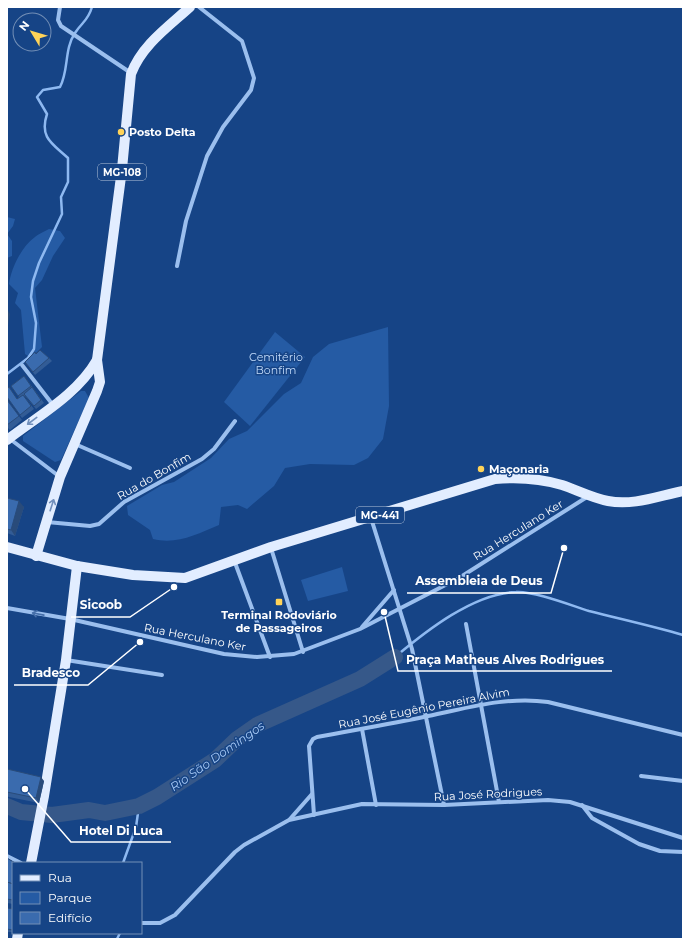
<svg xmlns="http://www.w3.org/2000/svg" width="690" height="946" font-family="Montserrat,sans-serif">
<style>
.green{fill:#255ba4}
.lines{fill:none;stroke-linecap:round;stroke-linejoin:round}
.stream{stroke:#8eb9f1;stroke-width:2.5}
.river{stroke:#365889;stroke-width:16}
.minor{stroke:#9bbfee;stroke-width:4}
.primary{stroke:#e2edff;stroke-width:10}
.wall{fill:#325c96}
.shaded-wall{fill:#294b7a}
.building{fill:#3a6bae;stroke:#294b7a}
.oneway{stroke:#7290bc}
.oneway2{stroke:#456faa}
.poi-dot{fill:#ffd358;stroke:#164486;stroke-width:1.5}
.labels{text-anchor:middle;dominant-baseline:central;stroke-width:3;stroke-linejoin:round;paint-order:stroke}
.shield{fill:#164486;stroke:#b9c7db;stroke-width:1}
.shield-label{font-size:10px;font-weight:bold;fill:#fff}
.poi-label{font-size:11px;font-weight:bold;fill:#fff;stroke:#164486;text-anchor:start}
.park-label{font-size:11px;fill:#c1dafa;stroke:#164486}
.street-label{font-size:11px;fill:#fff;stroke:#164486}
.water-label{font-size:12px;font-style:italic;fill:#a7c9f5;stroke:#164486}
.leader{fill:none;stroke:#fff;stroke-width:1.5}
.callout-dot{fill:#fff;stroke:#164486;stroke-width:1.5}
.callout-label{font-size:12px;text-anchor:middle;font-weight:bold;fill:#fff;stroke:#164486;stroke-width:3;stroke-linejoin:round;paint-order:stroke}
</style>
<rect width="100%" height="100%" fill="#164486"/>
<!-- green -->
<g class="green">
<path d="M 7,217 L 15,219 L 13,226 L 7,234 L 12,241 L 12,256 L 7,258 Z"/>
<path d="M 49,229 L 60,231 L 65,238 L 53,256 L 42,280 L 35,288 L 42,347 L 31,358 L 25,354 L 21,310 L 15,303 L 18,293 L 9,284 C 11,269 21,247 35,237 C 38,234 44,232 49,229 Z"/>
<path d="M 388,327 L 389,406 L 383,439 L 368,458 L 354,465 L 310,464 L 285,468 L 274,486 L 247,509 L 238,505 L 221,507 L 219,525 C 197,534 177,545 153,539 L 150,530 L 128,515 L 127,506 L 162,485 L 174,482 L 211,458 L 229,439 L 247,431 L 284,394 L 301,383 L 313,357 L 329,344 Z"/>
<path d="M 275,332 L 305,357 L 250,426 L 224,402 Z"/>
<path d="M 81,391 L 85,391 L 89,398 L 61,460 L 55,462 L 23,441 L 23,436 Z"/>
<path d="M 342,567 L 348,591 L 308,601 L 301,580 Z"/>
</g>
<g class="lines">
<!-- stream -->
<g class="stream">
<path d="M 7,374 L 28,358 L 34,349 L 36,323 L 31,297 L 33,281 L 39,263 L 62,214 L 61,197 L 68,182 L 68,158 C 53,144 39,138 47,114 L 37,97 L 43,90 L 60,87 C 69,70 64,49 75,33 C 82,22 88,21 92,7"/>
<path d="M 395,657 C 426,631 474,593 516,592 C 534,591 570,605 589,611 C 620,619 652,626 683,635"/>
<path d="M 123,863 L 136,827 L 139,806"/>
<path d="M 117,939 L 120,933"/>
</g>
<!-- river -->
<path class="river" d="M 7,806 L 21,812 L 52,815 L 89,810 L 105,813 L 139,806 L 157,797 L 215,760 L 237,739 L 257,725 L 360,679 L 395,657"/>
<!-- minor -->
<g class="minor">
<path d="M 60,7 L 58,20 L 61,26 L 131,73"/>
<path d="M 177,266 L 186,221 L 207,156 L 223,127 L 251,90 L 254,78 L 242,41 L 199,7"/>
<path d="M 22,365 L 53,405"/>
<path d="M 10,439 L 60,477"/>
<path d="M 75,444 L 130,468"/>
<path d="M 371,518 L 412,649 L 444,805"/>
<path d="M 47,522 L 90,526 L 99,524 L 124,502 L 202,459 L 214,449 L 235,421"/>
<path d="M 271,548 L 303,652"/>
<path d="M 234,560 L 270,657"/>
<path d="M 7,608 L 70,619 L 224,654 L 257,657 L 294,654 L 360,629 L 459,578 L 587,497"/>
<path d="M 466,624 L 499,802"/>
<path d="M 362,627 L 394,590"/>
<path d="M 66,660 L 162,675"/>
<path d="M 362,729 L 376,805"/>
<path d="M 641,776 L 683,781"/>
<path d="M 582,805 L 592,818 L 639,844 L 660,851 L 683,852"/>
<path d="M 314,815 L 309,746 L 313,739 L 317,737 C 354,730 391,724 428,716 C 468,708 507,696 548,702 L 683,735"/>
<path d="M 290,819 L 312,794"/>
<path d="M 7,856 L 21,863"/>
<path d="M 141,923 L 160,923 L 175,915 L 235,852 L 244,845 L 289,820 L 362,804 L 444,805 L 548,800 L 570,802 L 683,838"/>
</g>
<!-- primary -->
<g class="primary">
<path d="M 7,440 C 38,416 77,395 97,360"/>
<path d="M 7,547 L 77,566 L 133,575 L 185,578 L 271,547 L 495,479 C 519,477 539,478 562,485 C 577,490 592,498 608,501 C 633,506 658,496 683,491"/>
<path d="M 36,556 L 60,477 L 97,391 L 100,382 L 97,360 L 122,169 L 131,74 C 142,45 168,27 190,7"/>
<path d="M 31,863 L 44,796 L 66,660 L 77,566"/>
<path d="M 17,939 L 18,933"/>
</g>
</g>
<!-- wall -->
<g class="wall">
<path d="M 36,354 L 49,358 L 52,361 L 35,375 L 25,362 Z"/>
<path d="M 24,376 L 44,403 L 36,409 L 25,396 L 24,396 L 34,409 L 22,418 L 7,397 L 17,399 L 19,397 L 11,386 Z"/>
<path d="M 7,400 L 22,420 L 10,430 L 7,427 Z"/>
<path d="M 7,498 L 24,507 L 15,536 L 7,533 Z"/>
<path d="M 7,769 L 44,781 L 39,803 L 9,797 L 7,796 Z"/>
<path d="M 7,858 L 13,863 L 13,904 L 7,903 Z"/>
<path d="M 7,908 L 13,909 L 13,932 L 7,932 Z"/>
</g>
<!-- shaded-wall -->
<g class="shaded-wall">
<path d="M 7,309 L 10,314 L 7,331 Z"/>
<path d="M 19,501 L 24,507 L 15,536 L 11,530 Z"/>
<path d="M 41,777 L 44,781 L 39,803 L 36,798 Z"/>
</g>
<!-- building -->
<g class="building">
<path d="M 40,350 L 49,358 L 33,372 L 25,362 L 35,352 L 36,354 Z"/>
<path d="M 24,376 L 31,386 L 18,396 L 11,386 Z"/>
<path d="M 9,387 L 17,399 L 23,395 L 31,406 L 20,415 L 7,397 L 7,389 Z"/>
<path d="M 32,387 L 41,400 L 34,406 L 24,394 Z"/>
<path d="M 7,400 L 19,416 L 7,425 Z"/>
<path d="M 7,498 L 19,501 L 11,530 L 7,529 Z"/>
<path d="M 7,769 L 41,777 L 36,798 L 7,792 Z"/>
<path d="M 7,858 L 15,863 L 13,863 L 13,884 L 7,882 Z"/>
<path d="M 7,882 L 13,884 L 13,900 L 7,899 Z"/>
<path d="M 7,908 L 13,909 L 13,930 L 7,929 Z"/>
</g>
<!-- one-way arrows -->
<defs><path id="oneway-shaft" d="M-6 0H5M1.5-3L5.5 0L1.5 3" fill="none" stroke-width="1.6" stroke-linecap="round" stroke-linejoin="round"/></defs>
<g class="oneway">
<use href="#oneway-shaft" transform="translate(32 421) rotate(143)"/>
<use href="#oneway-shaft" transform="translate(52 505) rotate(-72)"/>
</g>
<use class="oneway2" href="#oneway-shaft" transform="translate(38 614) rotate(-169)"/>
<!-- markers -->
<g class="poi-dot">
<circle cx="121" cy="132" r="4"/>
<circle cx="481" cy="469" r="4"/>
<rect x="275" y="598" width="8" height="8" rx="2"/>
</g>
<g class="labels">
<!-- shield labels -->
<g class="shield">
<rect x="98" y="164" width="48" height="16" rx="3"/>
<rect x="356" y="507" width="48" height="16" rx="3"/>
</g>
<g class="shield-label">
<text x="122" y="172">MG-108</text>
<text x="380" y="515">MG-441</text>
</g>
<!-- poi labels -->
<g class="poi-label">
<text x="129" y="132">Posto Delta</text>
<text x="489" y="469">Maçonaria</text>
<text x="279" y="615" text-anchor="middle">Terminal Rodoviário<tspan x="279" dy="13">de Passageiros</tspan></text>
</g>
<!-- park labels -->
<g class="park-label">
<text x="276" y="357">Cemitério<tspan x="276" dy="13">Bonfim</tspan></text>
</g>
<!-- street labels -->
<g class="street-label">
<text transform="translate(154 476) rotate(-30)">Rua do Bonfim</text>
<text transform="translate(518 530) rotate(-32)">Rua Herculano Ker</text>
<text transform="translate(195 637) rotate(11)">Rua Herculano Ker</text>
<text transform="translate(424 708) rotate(-11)">Rua José Eugênio Pereira Alvim</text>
<text transform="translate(488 794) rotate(-3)">Rua José Rodrigues</text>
</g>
<!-- water labels -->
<g class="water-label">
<text transform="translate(217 756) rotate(-35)">Rio São Domingos</text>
</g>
</g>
<!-- callouts -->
<path class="leader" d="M564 548L551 593H407M174 587L130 617H71M384 612L398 671H612M140 642L88 685H14M25 789L71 842H171"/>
<g class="callout-dot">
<circle cx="564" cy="548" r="4"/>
<circle cx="174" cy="587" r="4"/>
<circle cx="384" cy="612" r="4"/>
<circle cx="140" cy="642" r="4"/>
<circle cx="25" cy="789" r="4"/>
</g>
<g class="callout-label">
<text x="479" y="585">Assembleia de Deus</text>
<text x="101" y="609">Sicoob</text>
<text x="505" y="664">Praça Matheus Alves Rodrigues</text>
<text x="51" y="677">Bradesco</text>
<text x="121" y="835">Hotel Di Luca</text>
</g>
<!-- border -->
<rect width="690" height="946" fill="none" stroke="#ffffff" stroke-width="16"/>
<!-- legend -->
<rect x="12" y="862" width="130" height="72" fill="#164486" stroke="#738fb6"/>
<rect x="20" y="875" width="20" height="6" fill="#e2edff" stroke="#738fb6"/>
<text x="48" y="882" font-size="12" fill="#ffffff">Rua</text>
<rect x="20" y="892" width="20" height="12" fill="#255ba4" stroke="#738fb6"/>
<text x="48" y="902" font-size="12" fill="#ffffff">Parque</text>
<rect x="20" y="912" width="20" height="12" fill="#3a6bae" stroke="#738fb6"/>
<text x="48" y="922" font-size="12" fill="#ffffff">Edifício</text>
<!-- north arrow -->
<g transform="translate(32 32) rotate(308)"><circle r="19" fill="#164486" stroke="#738fb6"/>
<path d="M0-3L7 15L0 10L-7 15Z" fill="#ffd358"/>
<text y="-6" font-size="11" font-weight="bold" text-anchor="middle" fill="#ffffff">N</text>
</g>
</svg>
